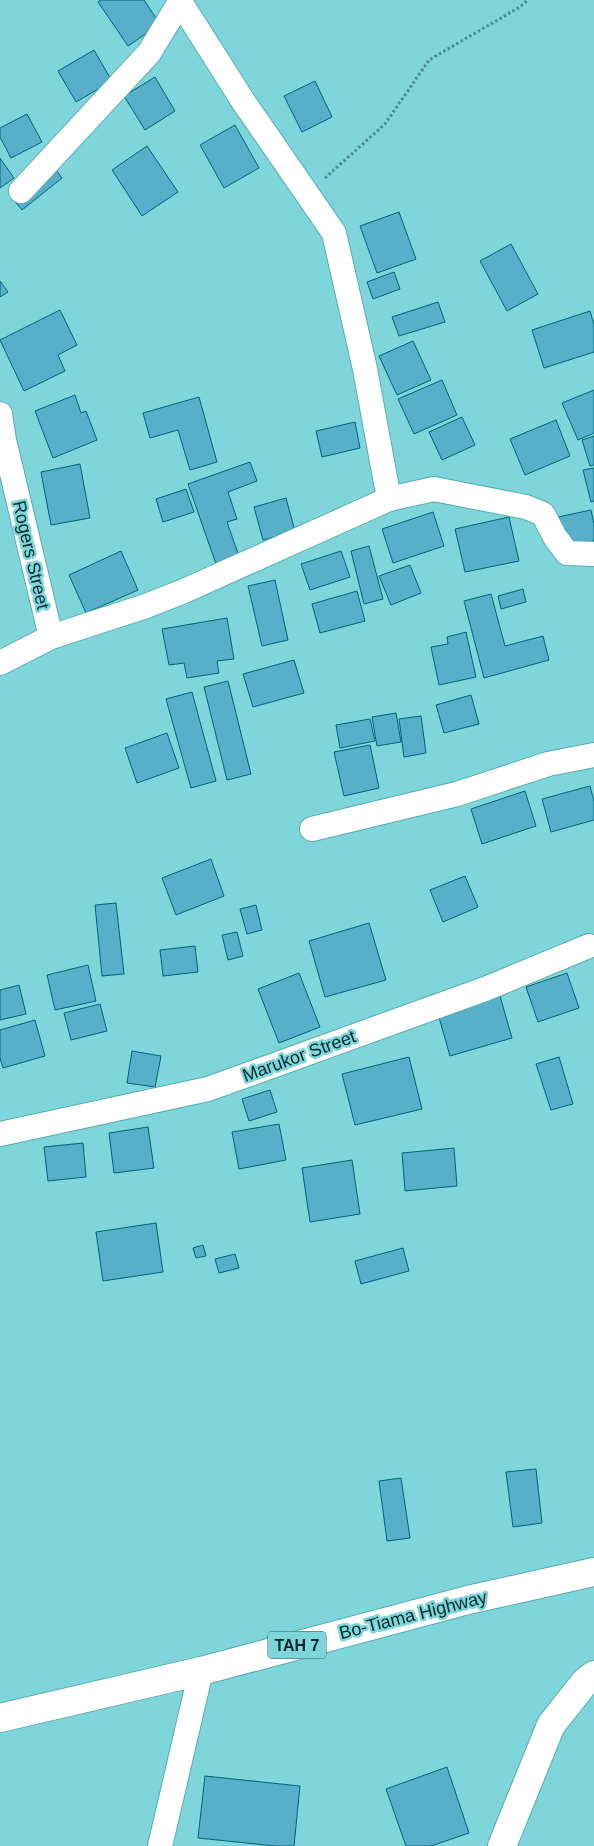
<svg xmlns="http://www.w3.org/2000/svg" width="594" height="1846" font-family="Arial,sans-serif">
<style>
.building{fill:#57afc9;stroke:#006378}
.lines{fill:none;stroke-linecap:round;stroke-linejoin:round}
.street-casing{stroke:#57aeb2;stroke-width:26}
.secondary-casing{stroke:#57aeb2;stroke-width:30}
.highway-casing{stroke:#57aeb2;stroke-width:30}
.path{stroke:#498c8f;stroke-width:3;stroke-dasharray:2.5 2.5;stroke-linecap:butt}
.street{stroke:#fff;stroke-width:24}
.secondary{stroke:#fff;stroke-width:28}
.highway{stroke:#fff;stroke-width:28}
.labels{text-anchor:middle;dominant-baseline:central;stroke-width:5;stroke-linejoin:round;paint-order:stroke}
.shield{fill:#7fd6da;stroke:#285d60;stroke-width:1}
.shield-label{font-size:16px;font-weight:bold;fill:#02292b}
.street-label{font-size:18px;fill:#02292b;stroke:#7fd6da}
</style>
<rect width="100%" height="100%" fill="#7fd6da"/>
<!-- building -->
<g class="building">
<path d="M 101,0 L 144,0 L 160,24 L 128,46 L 98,2 Z"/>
<path d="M 94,50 L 112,81 L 76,102 L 58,71 Z"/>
<path d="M 155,77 L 175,111 L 145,130 L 124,96 Z"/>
<path d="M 315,81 L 332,117 L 302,132 L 284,96 Z"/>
<path d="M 27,114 L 42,142 L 11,158 L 0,137 L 0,128 Z"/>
<path d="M 235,125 L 259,168 L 224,188 L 200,145 Z"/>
<path d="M 147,146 L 178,192 L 142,216 L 112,170 Z"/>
<path d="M 0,158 L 14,178 L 0,188 Z"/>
<path d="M 54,167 L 62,178 L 22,210 L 13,199 Z"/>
<path d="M 399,212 L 416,259 L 377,273 L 360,226 Z"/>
<path d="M 511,244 L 538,294 L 507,311 L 480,261 Z"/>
<path d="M 394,272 L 400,289 L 373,299 L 367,282 Z"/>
<path d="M 0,281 L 8,292 L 0,297 Z"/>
<path d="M 438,302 L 445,322 L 399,336 L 392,317 Z"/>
<path d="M 60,310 L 77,345 L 58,355 L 65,371 L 24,391 L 0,340 Z"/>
<path d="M 590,311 L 594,325 L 594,352 L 544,368 L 532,330 Z"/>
<path d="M 413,341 L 431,380 L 397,395 L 379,356 Z"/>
<path d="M 442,380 L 457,415 L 414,434 L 398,399 Z"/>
<path d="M 594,390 L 594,433 L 578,440 L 562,403 Z"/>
<path d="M 75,395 L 81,413 L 86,411 L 97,440 L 53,458 L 35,411 Z"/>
<path d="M 199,397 L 217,462 L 190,470 L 178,430 L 150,438 L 143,413 Z"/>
<path d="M 462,417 L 475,445 L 442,460 L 429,432 Z"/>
<path d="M 556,420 L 570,456 L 525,475 L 510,439 Z"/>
<path d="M 355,422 L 360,448 L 322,457 L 316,431 Z"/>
<path d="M 594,436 L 594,465 L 590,466 L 582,440 Z"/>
<path d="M 250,462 L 257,481 L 228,492 L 237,519 L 227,522 L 239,556 L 216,564 L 188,484 Z"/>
<path d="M 80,464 L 90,518 L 51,525 L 41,472 Z"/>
<path d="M 594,468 L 594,501 L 591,502 L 583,470 Z"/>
<path d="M 186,489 L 194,512 L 163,522 L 156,499 Z"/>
<path d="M 286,498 L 295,531 L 263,540 L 254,507 Z"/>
<path d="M 591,510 L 594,524 L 594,541 L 565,548 L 558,517 Z"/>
<path d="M 433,512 L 444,546 L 393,563 L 382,529 Z"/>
<path d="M 509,517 L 519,561 L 465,572 L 455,529 Z"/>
<path d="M 369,546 L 383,599 L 364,604 L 351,551 Z"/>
<path d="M 121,551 L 138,590 L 86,613 L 69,575 Z"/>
<path d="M 341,551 L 350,577 L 310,590 L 301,564 Z"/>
<path d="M 410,565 L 421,593 L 391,605 L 379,576 Z"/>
<path d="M 275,580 L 288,640 L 262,646 L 248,586 Z"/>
<path d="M 523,589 L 526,602 L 501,609 L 498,596 Z"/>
<path d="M 357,591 L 365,621 L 320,633 L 312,604 Z"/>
<path d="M 491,594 L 505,646 L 543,636 L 549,660 L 484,678 L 464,601 Z"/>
<path d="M 227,618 L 234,659 L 217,661 L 219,673 L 187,678 L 184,663 L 169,665 L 162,629 Z"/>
<path d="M 466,632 L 476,677 L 439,685 L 431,647 L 448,644 L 447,637 Z"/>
<path d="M 294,660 L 304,693 L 253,707 L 243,674 Z"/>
<path d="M 228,681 L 251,774 L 227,780 L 204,687 Z"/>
<path d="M 192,692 L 216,781 L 191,788 L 166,699 Z"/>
<path d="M 471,695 L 479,724 L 444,733 L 436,705 Z"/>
<path d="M 396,713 L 401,742 L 377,746 L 372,717 Z"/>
<path d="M 421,716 L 426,753 L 404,757 L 399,719 Z"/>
<path d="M 370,719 L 375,741 L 340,748 L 336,725 Z"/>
<path d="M 167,733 L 179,768 L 137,783 L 125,748 Z"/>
<path d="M 370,745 L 379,788 L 344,796 L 334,752 Z"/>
<path d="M 590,786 L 594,801 L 594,820 L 551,832 L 542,799 Z"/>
<path d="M 525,791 L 536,826 L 482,844 L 471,809 Z"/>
<path d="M 211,859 L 224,896 L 176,915 L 162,878 Z"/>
<path d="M 465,876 L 478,907 L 443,922 L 430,890 Z"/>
<path d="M 116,903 L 124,974 L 102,976 L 95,905 Z"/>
<path d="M 256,905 L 262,930 L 247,934 L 240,909 Z"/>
<path d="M 369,923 L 386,980 L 325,997 L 309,941 Z"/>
<path d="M 237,932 L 243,956 L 228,960 L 222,935 Z"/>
<path d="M 195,946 L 198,972 L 163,976 L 160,950 Z"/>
<path d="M 88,965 L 96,1001 L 55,1010 L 47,975 Z"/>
<path d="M 299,973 L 320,1027 L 279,1043 L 258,989 Z"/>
<path d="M 567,973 L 579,1008 L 538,1022 L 526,987 Z"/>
<path d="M 19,985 L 26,1014 L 0,1020 L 0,990 Z"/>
<path d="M 500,996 L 512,1038 L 450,1056 L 438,1014 Z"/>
<path d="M 100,1004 L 107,1031 L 71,1040 L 64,1013 Z"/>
<path d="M 35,1020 L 45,1056 L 3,1068 L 0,1058 L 0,1030 Z"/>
<path d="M 132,1051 L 161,1056 L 155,1087 L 127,1083 Z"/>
<path d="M 409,1057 L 422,1109 L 355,1125 L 342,1074 Z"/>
<path d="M 559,1057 L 573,1104 L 551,1110 L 536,1064 Z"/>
<path d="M 270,1090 L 277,1112 L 249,1121 L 242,1099 Z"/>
<path d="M 279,1124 L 286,1160 L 239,1169 L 232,1132 Z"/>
<path d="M 148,1127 L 154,1168 L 114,1173 L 109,1133 Z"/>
<path d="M 83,1143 L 86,1177 L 48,1181 L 44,1147 Z"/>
<path d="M 454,1148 L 457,1186 L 405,1191 L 402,1153 Z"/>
<path d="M 352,1160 L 360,1214 L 310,1222 L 302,1168 Z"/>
<path d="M 156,1223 L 163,1272 L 103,1281 L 96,1232 Z"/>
<path d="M 203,1245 L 206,1256 L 196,1258 L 193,1248 Z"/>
<path d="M 403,1248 L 409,1271 L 361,1284 L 355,1261 Z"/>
<path d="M 235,1254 L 239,1268 L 219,1273 L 215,1259 Z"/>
<path d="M 536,1469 L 542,1523 L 513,1527 L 506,1472 Z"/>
<path d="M 401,1478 L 410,1538 L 387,1541 L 379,1481 Z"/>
<path d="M 447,1767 L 469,1833 L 431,1846 L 406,1846 L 386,1789 Z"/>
<path d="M 205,1776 L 300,1786 L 294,1846 L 275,1846 L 198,1838 Z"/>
</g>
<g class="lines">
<defs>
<g id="street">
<path d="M 21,191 L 149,53 L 180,2"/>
<path d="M 0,414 L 4,440 L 51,637"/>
<path d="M 389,499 L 434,489 L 526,507 L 543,514 L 555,537 L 567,553 L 594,554"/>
<path d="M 0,663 L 51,637 L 146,606 L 184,591 L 389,499 L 365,369 L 334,233 L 243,101 L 179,0"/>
<path d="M 312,829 L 457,794 L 548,764 L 594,755"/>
<path d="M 0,1134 L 208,1089 L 485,989 L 589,946"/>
<path d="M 160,1846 L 201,1671"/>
</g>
<path id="secondary" d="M 502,1846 L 551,1725 L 585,1682 L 594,1675"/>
<path id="highway" d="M 0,1718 L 201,1671 L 468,1600 L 594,1572"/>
</defs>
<!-- street casing -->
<use href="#street" class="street-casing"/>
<!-- secondary casing -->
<use href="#secondary" class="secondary-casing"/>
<!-- highway casing -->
<use href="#highway" class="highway-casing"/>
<!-- path -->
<path class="path" d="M 325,178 L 385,124 L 429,60 L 520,7 L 528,0"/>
<!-- street -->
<use href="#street" class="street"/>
<!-- secondary -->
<use href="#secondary" class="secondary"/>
<!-- highway -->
<use href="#highway" class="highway"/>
</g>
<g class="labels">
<!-- shield labels -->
<rect class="shield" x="268" y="1631.5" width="58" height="27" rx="4"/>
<g class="shield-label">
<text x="297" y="1645">TAH 7</text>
</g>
<!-- street labels -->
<g class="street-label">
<text transform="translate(31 555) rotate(77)">Rogers Street</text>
<text transform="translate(299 1056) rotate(-20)">Marukor Street</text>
<text transform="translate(413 1615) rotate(-14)">Bo-Tiama Highway</text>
</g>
</g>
</svg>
